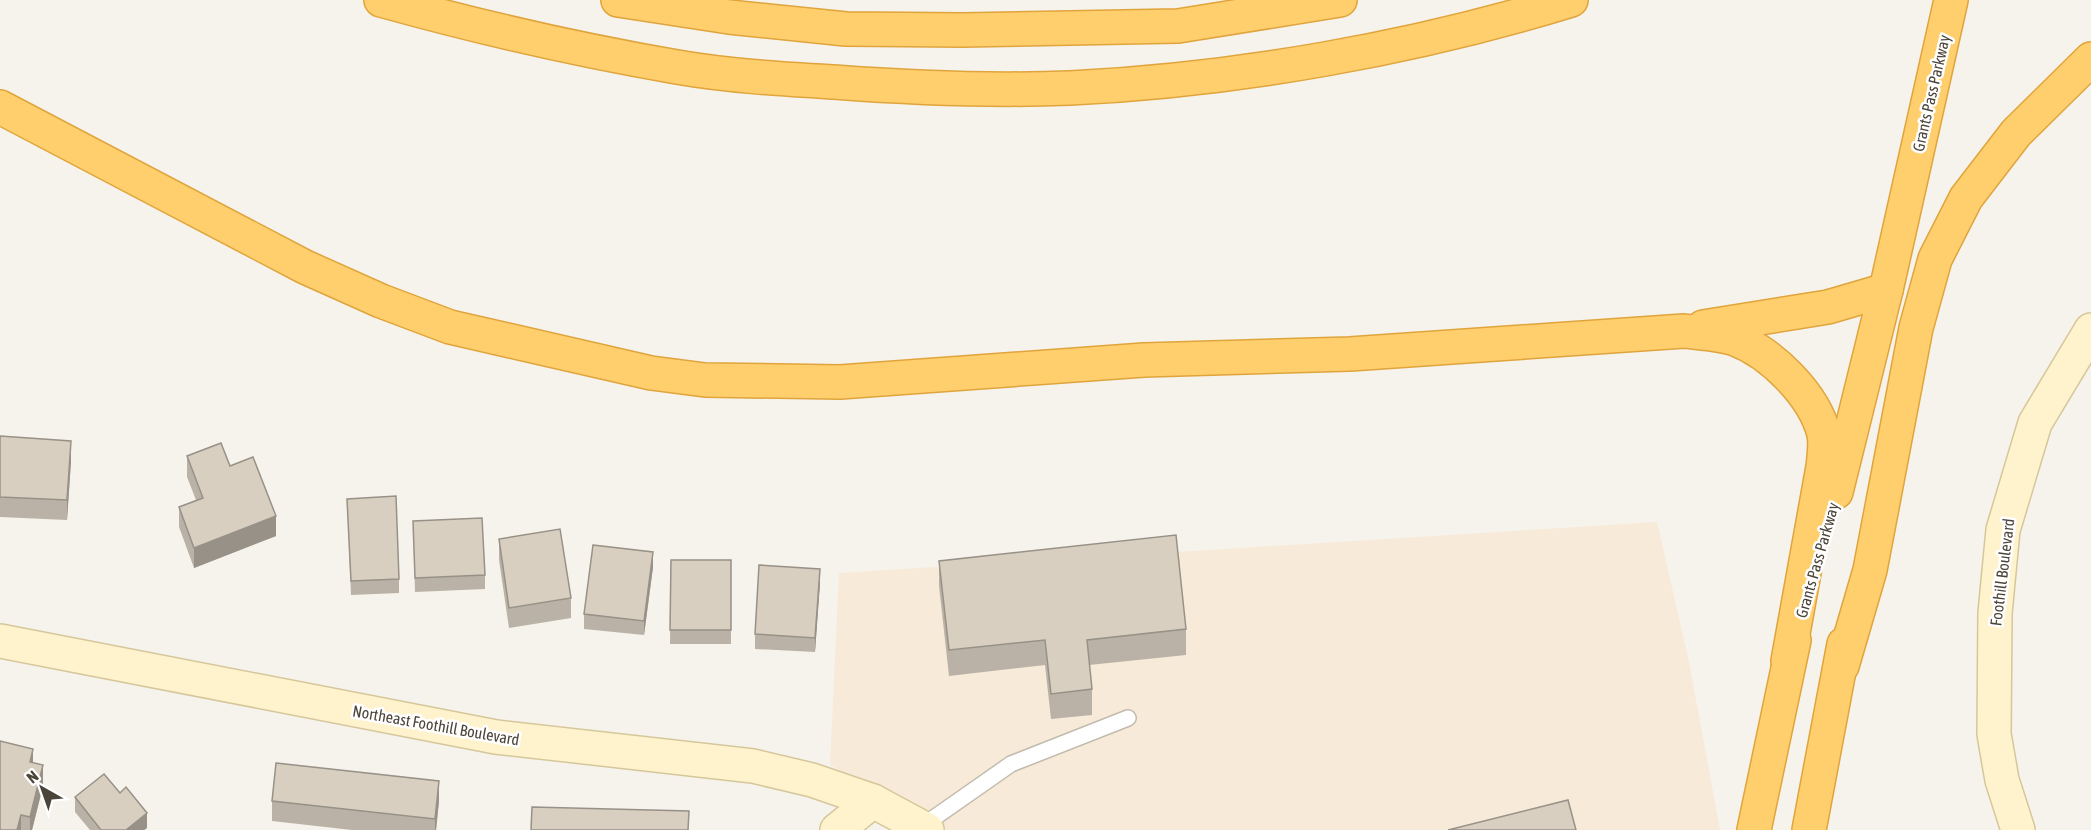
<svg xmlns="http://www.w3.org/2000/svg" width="2091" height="830" font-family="'Asap Condensed',sans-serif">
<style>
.commercial{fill:#f7ead8}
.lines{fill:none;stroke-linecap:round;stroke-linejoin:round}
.lane-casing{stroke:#c2bbae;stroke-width:18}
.secondary-casing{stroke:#d6c79b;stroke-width:36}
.highway-casing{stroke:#e0a43c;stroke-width:36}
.lane{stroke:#fff;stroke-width:15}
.secondary{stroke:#fff3cd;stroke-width:33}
.highway{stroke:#ffcf6e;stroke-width:33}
.wall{fill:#bab2a6}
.shaded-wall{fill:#979187}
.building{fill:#d8cfc1;stroke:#979187;stroke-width:1.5}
.labels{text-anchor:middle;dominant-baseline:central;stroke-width:5;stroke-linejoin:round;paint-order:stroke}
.street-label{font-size:16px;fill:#4b4439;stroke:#fff}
</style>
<rect width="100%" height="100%" fill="#f6f3ec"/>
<!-- commercial -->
<path class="commercial" d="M 1657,522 L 1689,662 L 1720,830 L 940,830 L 830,765 L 839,573 Z"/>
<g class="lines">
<defs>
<path id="lane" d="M 921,827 L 1011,764 L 1128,718"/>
<g id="secondary">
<path d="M 0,641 L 496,737 L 753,766 L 812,780 L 873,801 L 927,830"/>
<path d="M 837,830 L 873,801"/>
<path d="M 2018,830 L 2002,780 L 1994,734 L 1995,613 L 2003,530 L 2035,423 L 2091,330"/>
</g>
<g id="highway">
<path d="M 381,0 C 478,27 578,50 677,67 C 729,76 782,79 834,82 C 913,88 992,91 1070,88 C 1235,80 1413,49 1571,0"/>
<path d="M 618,0 L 729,17 L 846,29 L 963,30 L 1178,26 L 1340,0"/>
<path d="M 0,107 L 305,267 L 381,301 L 450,327 L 651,373 L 705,380 L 840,382 L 1144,360 L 1350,354 L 1684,331 C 1700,333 1720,334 1735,339 C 1772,353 1814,395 1824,434 C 1826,444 1824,457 1823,467 L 1788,661"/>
<path d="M 1703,327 L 1828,307 L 1886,290"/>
<path d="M 1836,492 L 1886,290 L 1951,0"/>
<path d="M 1842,666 L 1870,570 L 1916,328 L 1935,259 L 1966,198 L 2016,133 L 2091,59"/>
<path d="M 1754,830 L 1794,640"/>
<path d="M 1809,830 L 1844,644"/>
</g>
</defs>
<!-- lane casing -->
<use href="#lane" class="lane-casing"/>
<!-- secondary casing -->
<use href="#secondary" class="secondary-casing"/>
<!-- highway casing -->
<use href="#highway" class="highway-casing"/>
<!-- lane -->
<use href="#lane" class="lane"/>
<!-- secondary -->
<use href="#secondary" class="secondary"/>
<!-- highway -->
<use href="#highway" class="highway"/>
</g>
<!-- wall -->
<g class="wall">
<path d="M 0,436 L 71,461 L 67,520 L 0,517 Z"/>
<path d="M 187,456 L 230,466 L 276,536 L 194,568 L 179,527 L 179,507 L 196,500 L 187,477 Z"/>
<path d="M 347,499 L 399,579 L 399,593 L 351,595 Z"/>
<path d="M 413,521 L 485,575 L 485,589 L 415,592 Z"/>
<path d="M 499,539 L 571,598 L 571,618 L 509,628 L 499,560 Z"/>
<path d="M 671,560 L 731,560 L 731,644 L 670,644 Z"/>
<path d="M 939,561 L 1186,629 L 1186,655 L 1089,665 L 1092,689 L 1092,715 L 1051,719 L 1045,665 L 949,676 L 939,586 Z"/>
<path d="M 653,567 L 644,635 L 584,629 L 584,614 Z"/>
<path d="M 820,583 L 815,652 L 755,649 L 755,634 Z"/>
<path d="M 33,763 L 43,786 L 32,830 L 0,830 Z"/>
<path d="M 75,797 L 147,828 L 144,830 L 90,830 L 75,812 Z"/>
<path d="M 272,801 L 439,801 L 436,830 L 352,830 L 272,821 Z"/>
</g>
<!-- shaded-wall -->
<g class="shaded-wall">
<path d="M 71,441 L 71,461 L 67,520 L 67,500 Z"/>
<path d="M 276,516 L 276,536 L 194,568 L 194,548 Z"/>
<path d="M 653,552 L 653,567 L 644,635 L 644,621 Z"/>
<path d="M 820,569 L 820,583 L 815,652 L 815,638 Z"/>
<path d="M 33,749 L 33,769 L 30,762 Z"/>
<path d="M 43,765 L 43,786 L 32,830 L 30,830 L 30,817 Z"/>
<path d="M 439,781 L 439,801 L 436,830 L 435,830 L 435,819 Z"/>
<path d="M 147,813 L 147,828 L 144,830 L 126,830 Z"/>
<path d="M 21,815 L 21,830 L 17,830 Z"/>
</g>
<!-- building -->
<g class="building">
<path d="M 0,436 L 71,441 L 67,500 L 0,497 Z"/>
<path d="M 221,443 L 230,466 L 253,457 L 276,516 L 194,548 L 179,507 L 203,498 L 187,456 Z"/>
<path d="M 396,496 L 399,579 L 351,581 L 347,499 Z"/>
<path d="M 482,518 L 485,575 L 415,578 L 413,521 Z"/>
<path d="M 560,529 L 571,598 L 509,608 L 499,539 Z"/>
<path d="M 1176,535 L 1186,629 L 1087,640 L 1092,689 L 1051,694 L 1045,640 L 949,650 L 939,561 Z"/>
<path d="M 593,545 L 653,552 L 644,621 L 584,614 Z"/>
<path d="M 671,560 L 731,560 L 731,630 L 670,630 Z"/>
<path d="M 759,565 L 820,569 L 815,638 L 755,634 Z"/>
<path d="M 0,741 L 33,749 L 30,762 L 43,765 L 30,817 L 21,815 L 17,830 L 0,830 Z"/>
<path d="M 276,763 L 439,781 L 435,819 L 272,801 Z"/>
<path d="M 104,774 L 120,793 L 126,787 L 147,813 L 126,830 L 101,830 L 75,797 Z"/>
<path d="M 1568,800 L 1576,830 L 1448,830 Z"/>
<path d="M 532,807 L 689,811 L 688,830 L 531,830 Z"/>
</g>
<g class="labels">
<!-- street labels -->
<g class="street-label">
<text transform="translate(1931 93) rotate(-77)">Grants Pass Parkway</text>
<text transform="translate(1817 560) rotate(-74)">Grants Pass Parkway</text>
<text transform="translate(2002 572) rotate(-83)">Foothill Boulevard</text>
<text transform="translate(436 725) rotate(10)">Northeast Foothill Boulevard</text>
</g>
</g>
<!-- north arrow -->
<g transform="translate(42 788) rotate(320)" stroke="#ffffff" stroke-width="4.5" paint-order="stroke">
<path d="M0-4.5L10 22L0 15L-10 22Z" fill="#4b4439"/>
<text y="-9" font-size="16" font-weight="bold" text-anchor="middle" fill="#4b4439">N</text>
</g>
</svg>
